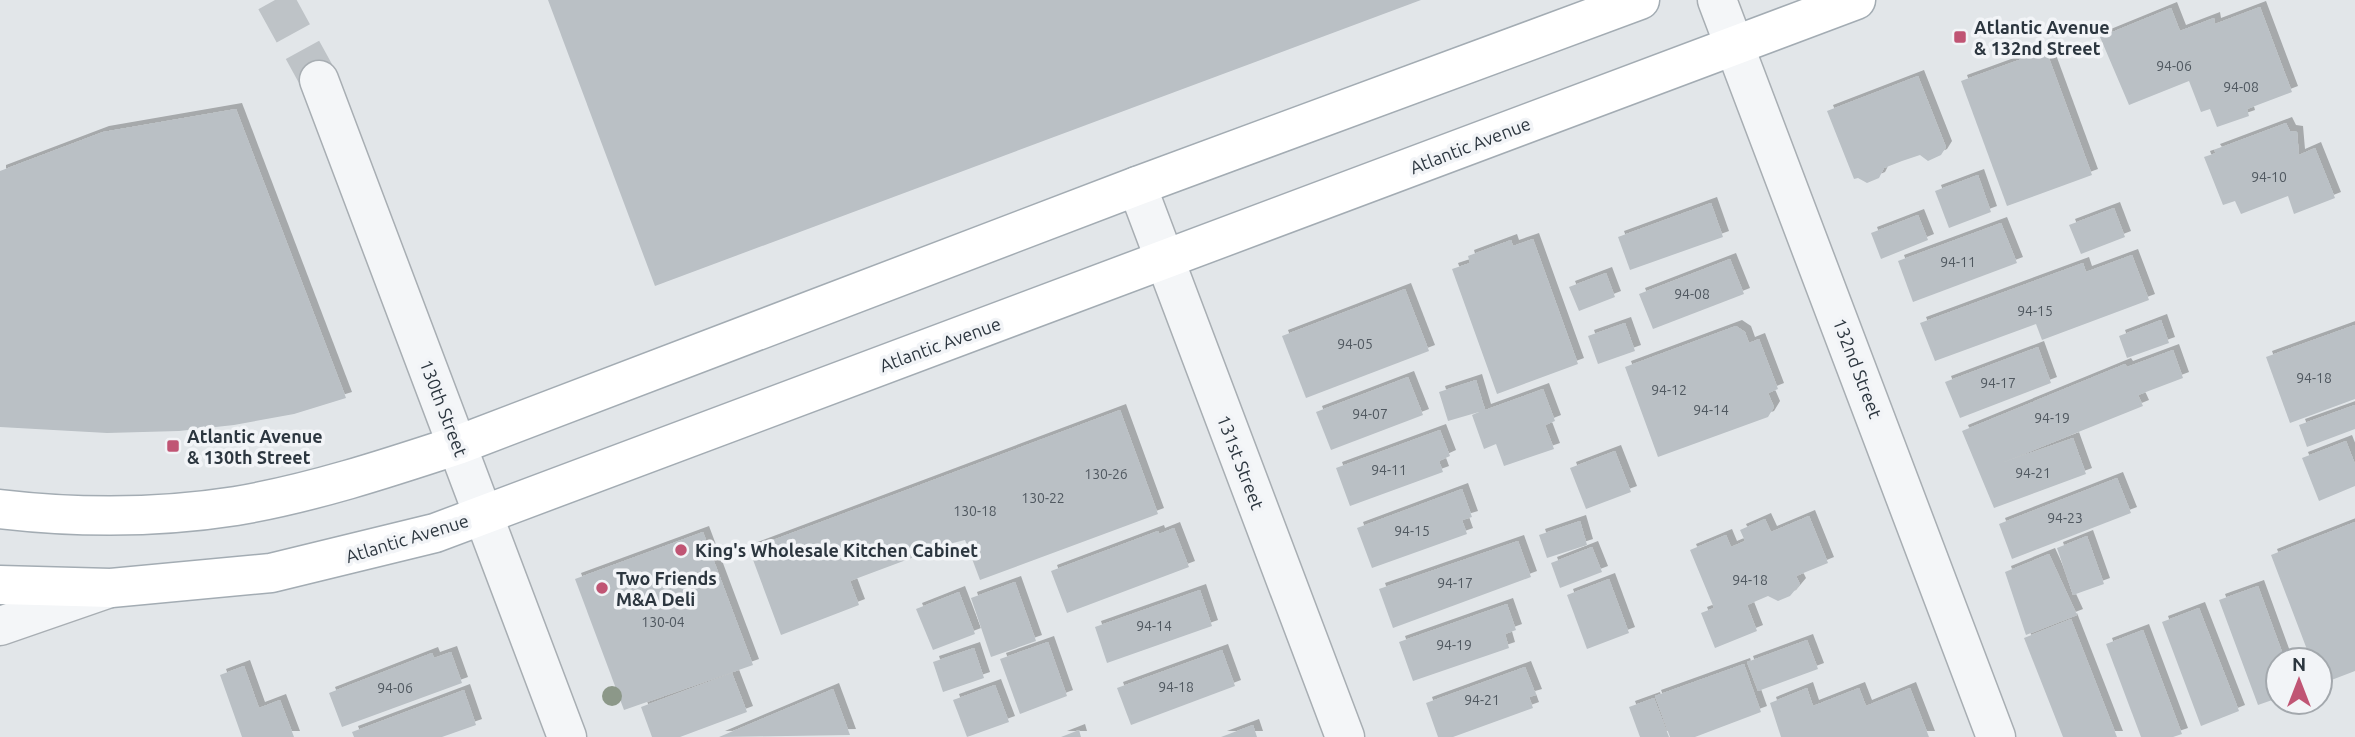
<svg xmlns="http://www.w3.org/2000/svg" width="2355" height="737" font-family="Ubuntu,sans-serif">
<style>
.building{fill:#bac0c5;filter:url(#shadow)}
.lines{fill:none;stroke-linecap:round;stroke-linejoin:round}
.street-tunnel{stroke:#bec3c7;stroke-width:38;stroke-dasharray:38 19;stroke-linecap:butt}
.street-casing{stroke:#a8aeb3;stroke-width:41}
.primary-casing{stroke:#a3acb3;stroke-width:41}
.street{stroke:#f4f6f8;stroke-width:38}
.primary{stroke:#fff;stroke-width:38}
.tree{fill:#8c9889}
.poi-dot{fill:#c05574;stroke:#f2f4f7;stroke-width:2.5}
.labels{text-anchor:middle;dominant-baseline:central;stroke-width:7;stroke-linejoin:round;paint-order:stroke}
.number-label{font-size:14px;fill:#505860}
.poi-label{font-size:18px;font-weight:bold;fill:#2c363f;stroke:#f2f4f7;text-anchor:start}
.street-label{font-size:18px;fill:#2c363f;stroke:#f2f4f7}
</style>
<defs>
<filter id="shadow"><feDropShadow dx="6" dy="-6" stdDeviation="0" flood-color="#0004"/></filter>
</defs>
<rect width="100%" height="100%" fill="#e2e6e9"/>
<!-- building -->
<g class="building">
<path d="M 548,0 L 1421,0 L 655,286 Z"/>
<path d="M 2260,7 L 2292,92 L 2247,109 L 2249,116 L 2217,127 L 2210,109 L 2201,112 L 2189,81 L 2129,105 L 2100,37 L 2171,8 L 2180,31 L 2214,18 L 2215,24 Z"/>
<path d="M 2046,50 L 2092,175 L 2007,206 L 1961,81 Z"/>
<path d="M 1918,76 L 1946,147 L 1941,155 L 1928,161 L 1920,155 L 1902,161 L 1884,168 L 1879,178 L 1867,183 L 1858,178 L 1854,179 L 1827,111 Z"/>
<path d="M 236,109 L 346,398 L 294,414 L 234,425 L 179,431 L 107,433 L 0,427 L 0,171 L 103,132 Z"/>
<path d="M 2286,123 L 2290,131 L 2297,132 L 2299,155 L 2315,148 L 2335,198 L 2294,214 L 2288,196 L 2241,214 L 2235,201 L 2223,205 L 2204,157 L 2216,153 L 2214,150 Z"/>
<path d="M 1978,175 L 1991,212 L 1949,228 L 1935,191 Z"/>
<path d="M 1711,203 L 1723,237 L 1630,270 L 1618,237 Z"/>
<path d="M 2114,208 L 2125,237 L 2081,254 L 2069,225 Z"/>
<path d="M 1918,215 L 1928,240 L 1881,259 L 1871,233 Z"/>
<path d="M 2001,223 L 2017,263 L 1913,302 L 1898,261 Z"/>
<path d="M 1533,239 L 1578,364 L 1497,394 L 1452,269 L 1470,263 L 1468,256 L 1511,240 L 1513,246 Z"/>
<path d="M 2132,255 L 2149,300 L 2042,340 L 2036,324 L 1935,361 L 1920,323 L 2083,263 L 2086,272 Z"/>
<path d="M 1730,259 L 1744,294 L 1653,329 L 1639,294 Z"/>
<path d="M 1606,273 L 1615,297 L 1579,311 L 1569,287 Z"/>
<path d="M 1405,289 L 1429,351 L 1306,398 L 1282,336 Z"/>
<path d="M 2161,320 L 2169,343 L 2127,358 L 2119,336 Z"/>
<path d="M 1625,323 L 1635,351 L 1598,364 L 1588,336 Z"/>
<path d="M 2355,325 L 2355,399 L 2290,423 L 2266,357 Z"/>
<path d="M 1736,326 L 1745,332 L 1749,343 L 1759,339 L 1778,389 L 1768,393 L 1774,407 L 1768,417 L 1658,457 L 1625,367 Z"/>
<path d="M 2038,347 L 2051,383 L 1960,418 L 1945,382 Z"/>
<path d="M 2173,350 L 2183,378 L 2138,395 L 2143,406 L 2004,462 L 2073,438 L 2086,474 L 1994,508 L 1962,431 L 2125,364 L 2127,367 Z"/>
<path d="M 1408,377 L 1423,415 L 1331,450 L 1316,412 Z"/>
<path d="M 1476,380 L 1485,410 L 1543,389 L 1555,421 L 1545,425 L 1554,449 L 1504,466 L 1496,444 L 1484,449 L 1472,415 L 1479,412 L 1448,421 L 1439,392 Z"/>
<path d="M 2355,405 L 2355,429 L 2307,447 L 2299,425 Z"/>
<path d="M 1120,410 L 1158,514 L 980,580 L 965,540 L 949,544 L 850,581 L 859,605 L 781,635 L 749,549 Z"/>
<path d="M 1440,430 L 1450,456 L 1439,461 L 1443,472 L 1350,506 L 1336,468 Z"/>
<path d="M 2346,441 L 2355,464 L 2355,486 L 2319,501 L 2302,458 Z"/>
<path d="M 1615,451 L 1631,492 L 1586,509 L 1570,468 Z"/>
<path d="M 2117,478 L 2131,513 L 2012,559 L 1999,524 Z"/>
<path d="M 1462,489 L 1472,517 L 1462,520 L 1467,534 L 1372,568 L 1357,528 Z"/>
<path d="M 1809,516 L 1828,563 L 1796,576 L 1800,584 L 1790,596 L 1778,601 L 1768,596 L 1747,605 L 1757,631 L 1715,648 L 1701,613 L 1714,608 L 1690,550 L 1726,535 L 1731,547 L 1745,541 L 1740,530 L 1765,519 L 1771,532 Z"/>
<path d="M 1580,521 L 1587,545 L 1547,558 L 1539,535 Z"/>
<path d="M 2355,522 L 2355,671 L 2321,684 L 2320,660 L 2311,660 L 2271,555 Z"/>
<path d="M 1174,528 L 1189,567 L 1067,613 L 1051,571 L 1158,531 L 1159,534 Z"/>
<path d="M 703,532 L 753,665 L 624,710 L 575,579 Z"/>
<path d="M 2087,536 L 2104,584 L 2073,595 L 2057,548 Z"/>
<path d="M 1518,541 L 1531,577 L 1393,628 L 1379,589 Z"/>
<path d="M 1592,547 L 1602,572 L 1560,588 L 1551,563 Z"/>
<path d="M 2049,554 L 2077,615 L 2026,635 L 2005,572 Z"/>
<path d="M 1609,579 L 1629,633 L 1587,649 L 1567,595 Z"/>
<path d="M 1015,582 L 1036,641 L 991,657 L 971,598 Z"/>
<path d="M 2258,586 L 2285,660 L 2278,660 L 2278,698 L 2258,705 L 2219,600 Z"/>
<path d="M 1200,590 L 1212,626 L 1107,663 L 1095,627 Z"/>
<path d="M 959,592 L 975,634 L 933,650 L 916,609 Z"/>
<path d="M 1507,604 L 1516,630 L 1505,634 L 1509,648 L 1413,681 L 1399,642 Z"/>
<path d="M 2199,608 L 2239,711 L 2201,726 L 2162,622 Z"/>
<path d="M 2071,619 L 2117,737 L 2063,737 L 2024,638 Z"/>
<path d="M 2143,630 L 2182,734 L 2173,737 L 2141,737 L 2106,644 Z"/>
<path d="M 1807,640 L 1818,669 L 1758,691 L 1747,662 Z"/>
<path d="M 1048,642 L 1067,696 L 1020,714 L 1000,659 Z"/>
<path d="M 974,648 L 984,678 L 943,692 L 933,662 Z"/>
<path d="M 1222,650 L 1235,686 L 1131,725 L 1117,688 Z"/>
<path d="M 451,652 L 462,683 L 342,727 L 329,693 L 432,653 L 434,658 Z"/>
<path d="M 1744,664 L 1761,712 L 1695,737 L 1670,737 L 1655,696 Z"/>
<path d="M 244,666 L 259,708 L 280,700 L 294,737 L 242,737 L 220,675 Z"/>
<path d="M 1525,667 L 1536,695 L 1529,697 L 1533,708 L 1453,737 L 1438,737 L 1426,703 Z"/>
<path d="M 732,673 L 747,712 L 680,737 L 652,737 L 641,707 Z"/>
<path d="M 995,685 L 1009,722 L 967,737 L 953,700 Z"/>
<path d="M 1807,688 L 1813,706 L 1859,688 L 1866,706 L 1910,688 L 1929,737 L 1781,737 L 1770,703 Z"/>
<path d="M 833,689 L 850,735 L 719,737 Z"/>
<path d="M 464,690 L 476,725 L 442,737 L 354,737 L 352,732 Z"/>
<path d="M 1654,698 L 1669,737 L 1640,737 L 1629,707 Z"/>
<path d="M 1253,725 L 1257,737 L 1221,737 Z"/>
<path d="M 1079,730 L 1081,737 L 1061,737 Z"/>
</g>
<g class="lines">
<!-- street-tunnel -->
<path class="street-tunnel" d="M 275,0 L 319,80"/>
<defs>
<g id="street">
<path d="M 1717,0 L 1996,737"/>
<path d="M 319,80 L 567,737"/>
<path d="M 1137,186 L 1345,737"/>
<path d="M 0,626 L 107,589"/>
</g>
<g id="primary">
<path d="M 0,509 C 77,518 159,518 236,506 C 312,493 385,469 458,445 L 1137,186 L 1640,0"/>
<path d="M 0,585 L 111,588 L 271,573 L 435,533 L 1856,0"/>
</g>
</defs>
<!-- street casing -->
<use href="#street" class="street-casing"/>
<!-- primary casing -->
<use href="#primary" class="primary-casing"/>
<!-- street -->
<use href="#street" class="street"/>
<!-- primary -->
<use href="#primary" class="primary"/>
</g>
<!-- trees -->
<circle class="tree" cx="612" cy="696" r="10"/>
<!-- markers -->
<g class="poi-dot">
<rect x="1953" y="30" width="14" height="14" rx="3.5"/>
<rect x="166" y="439" width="14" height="14" rx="3.5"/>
<circle cx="681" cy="550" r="7"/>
<circle cx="602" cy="588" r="7"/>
</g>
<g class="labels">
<!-- number labels -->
<g class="number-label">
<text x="2174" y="66">94-06</text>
<text x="2241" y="87">94-08</text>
<text x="2269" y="177">94-10</text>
<text x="1958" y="262">94-11</text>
<text x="1692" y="294">94-08</text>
<text x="2035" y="311">94-15</text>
<text x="1355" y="344">94-05</text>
<text x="2314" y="378">94-18</text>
<text x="1998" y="383">94-17</text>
<text x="1669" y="390">94-12</text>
<text x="1711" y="410">94-14</text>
<text x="1370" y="414">94-07</text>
<text x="2052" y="418">94-19</text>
<text x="1389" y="470">94-11</text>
<text x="2033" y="473">94-21</text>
<text x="1106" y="474">130-26</text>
<text x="1043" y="498">130-22</text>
<text x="975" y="511">130-18</text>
<text x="2065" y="518">94-23</text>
<text x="1412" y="531">94-15</text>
<text x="1750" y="580">94-18</text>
<text x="1455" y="583">94-17</text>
<text x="663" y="622">130-04</text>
<text x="1154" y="626">94-14</text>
<text x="1454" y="645">94-19</text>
<text x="1176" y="687">94-18</text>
<text x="395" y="688">94-06</text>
<text x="1482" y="700">94-21</text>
</g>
<!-- poi labels -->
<g class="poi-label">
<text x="1974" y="27">Atlantic Avenue<tspan x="1974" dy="21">&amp; 132nd Street</tspan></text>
<text x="187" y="436">Atlantic Avenue<tspan x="187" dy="21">&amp; 130th Street</tspan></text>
<text x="695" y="550">King's Wholesale Kitchen Cabinet</text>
<text x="616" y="578">Two Friends<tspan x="616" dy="21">M&amp;A Deli</tspan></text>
</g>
<!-- street labels -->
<g class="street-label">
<text transform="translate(1470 145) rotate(-21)">Atlantic Avenue</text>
<text transform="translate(940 344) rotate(-20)">Atlantic Avenue</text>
<text transform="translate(1858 368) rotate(69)">132nd Street</text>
<text transform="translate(444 408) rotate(69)">130th Street</text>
<text transform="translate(1241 462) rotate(69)">131st Street</text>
<text transform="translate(407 538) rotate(-17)">Atlantic Avenue</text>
</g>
</g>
<!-- north arrow -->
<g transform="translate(2299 681)"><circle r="33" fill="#f2f4f7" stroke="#a3a8ad" stroke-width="2"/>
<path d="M0-5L12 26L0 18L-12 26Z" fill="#c05574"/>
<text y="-10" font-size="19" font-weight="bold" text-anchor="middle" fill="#2c363f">N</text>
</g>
</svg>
